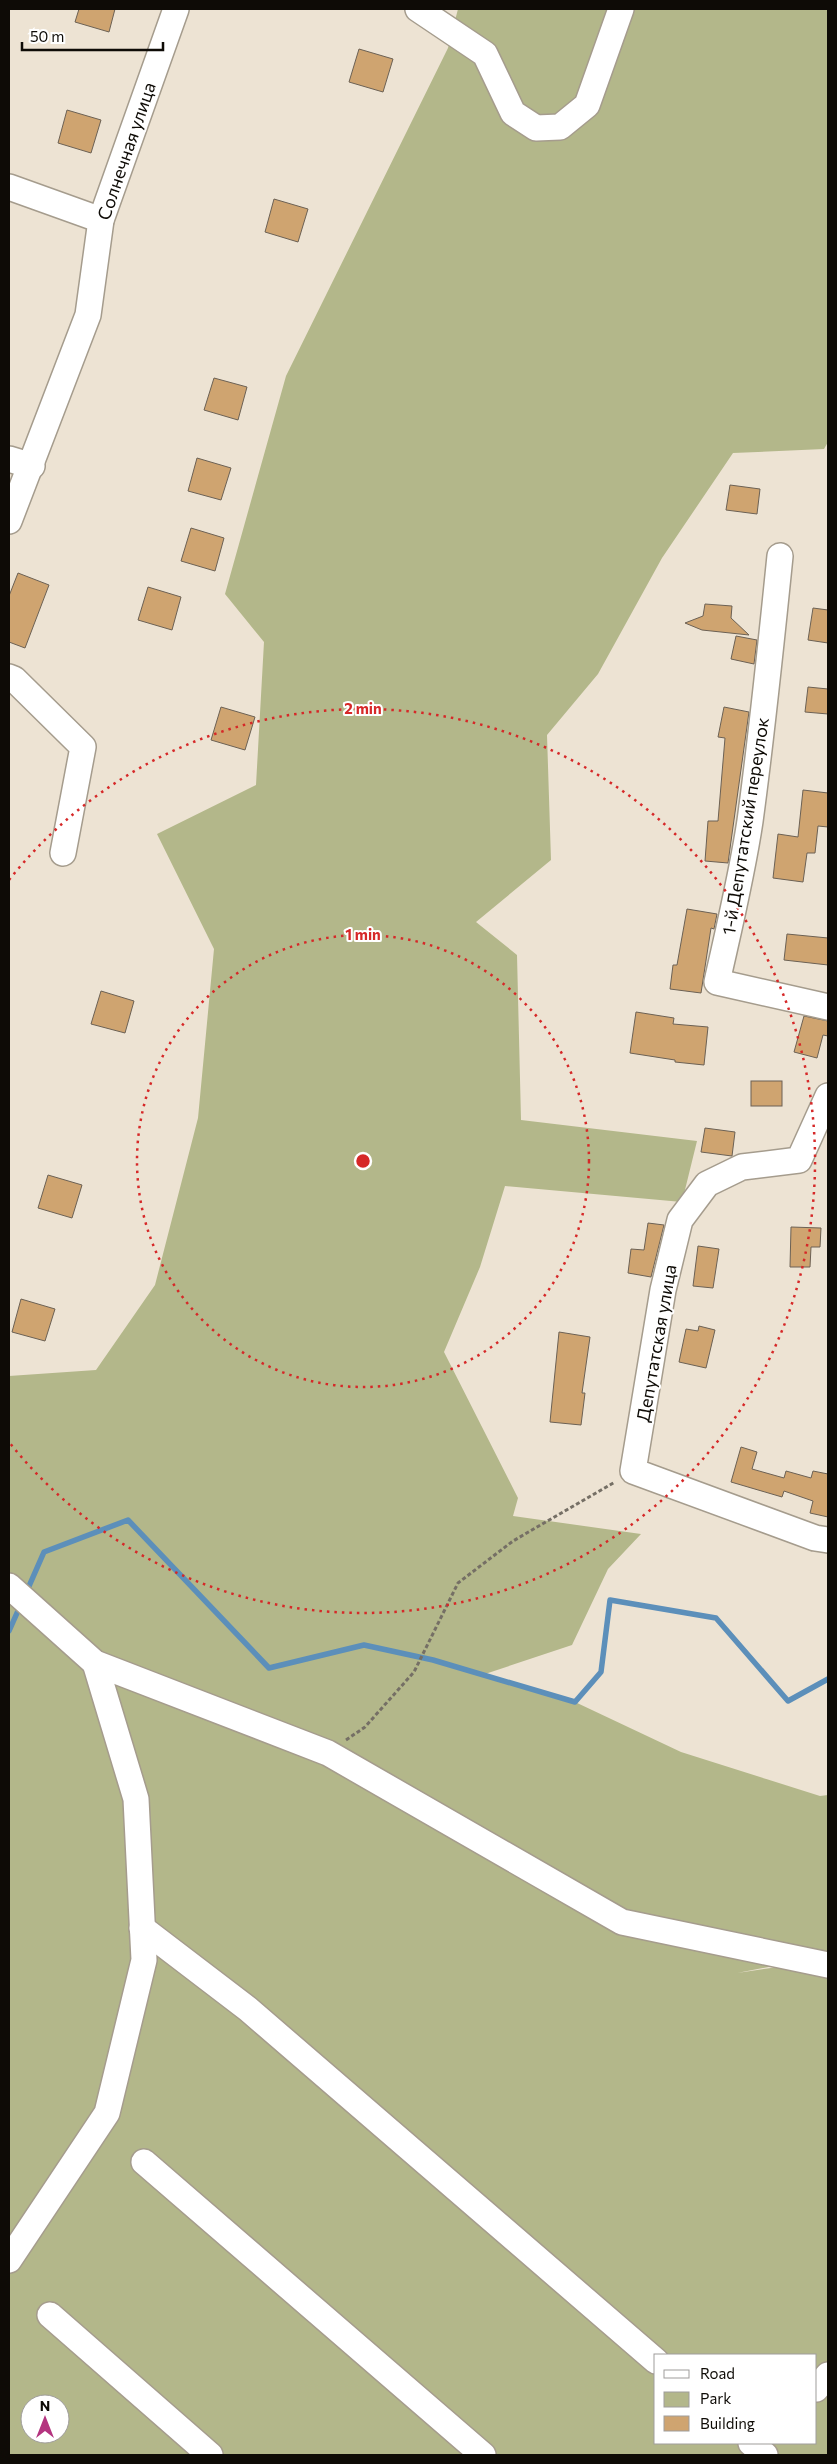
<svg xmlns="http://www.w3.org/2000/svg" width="837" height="2464" font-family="Commissioner,sans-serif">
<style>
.green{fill:#b3b78a;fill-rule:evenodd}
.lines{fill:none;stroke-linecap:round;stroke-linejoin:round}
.stream{stroke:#5c8fba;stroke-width:5.5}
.building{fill:#cfa470;stroke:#6c6154}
.minor-casing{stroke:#a59c8d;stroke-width:28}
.path{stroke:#756f65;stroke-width:3;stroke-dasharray:4 2.5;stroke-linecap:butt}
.minor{stroke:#fff;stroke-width:25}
.ring{fill:none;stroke:#d62828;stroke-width:2.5;stroke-dasharray:2.5 5}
.labels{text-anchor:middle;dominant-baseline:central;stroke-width:4;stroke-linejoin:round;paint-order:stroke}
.street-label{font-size:18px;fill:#0e0b06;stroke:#fff}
.centre{fill:#d62828;stroke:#fff;stroke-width:2.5}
.ring-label{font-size:15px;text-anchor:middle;font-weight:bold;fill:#d62828;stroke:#fff;stroke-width:4;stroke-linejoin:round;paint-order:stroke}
</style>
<rect width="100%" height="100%" fill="#ede3d3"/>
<!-- green -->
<path class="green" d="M 458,9 L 828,9 L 828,442 L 824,449 L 733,453 L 662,558 L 598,674 L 547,735 L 551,860 L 476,922 L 517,955 L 521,1120 L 697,1141 L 682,1202 L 505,1186 L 480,1267 L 444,1352 L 518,1498 L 513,1516 L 641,1534 L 608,1569 L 572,1645 L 482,1675 L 575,1702 L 681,1752 L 820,1796 L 828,1795 L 828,1967 L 805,1960 L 737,1973 L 799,1964 L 828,1973 L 828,2455 L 9,2455 L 9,1376 L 96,1370 L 155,1285 L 198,1118 L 214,949 L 157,834 L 256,785 L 264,642 L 225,594 L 286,376 L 448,48 ZM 656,2355 L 816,2355 L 816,2443 L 656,2443 ZM 30,2404 L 60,2404 L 60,2434 L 30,2434 Z"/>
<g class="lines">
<!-- stream -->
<g class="stream">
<path d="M 26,1593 L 44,1552 L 128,1520 L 269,1668 L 364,1645 L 433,1660 L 575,1702 L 601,1672 L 610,1600 L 716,1618 L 788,1701 L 828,1679"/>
<path d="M 9,1631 L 21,1604"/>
</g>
</g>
<!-- building -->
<g class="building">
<path d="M 79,9 L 115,9 L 109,32 L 75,22 Z"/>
<path d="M 359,49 L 393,59 L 383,92 L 349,82 Z"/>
<path d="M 67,110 L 101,120 L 91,153 L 58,143 Z"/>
<path d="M 274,199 L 308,209 L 298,242 L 265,232 Z"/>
<path d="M 214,378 L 247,387 L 238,420 L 204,410 Z"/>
<path d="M 197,458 L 231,468 L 221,500 L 188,491 Z"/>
<path d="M 730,485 L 760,489 L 757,514 L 726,510 Z"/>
<path d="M 191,528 L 224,538 L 215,571 L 181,561 Z"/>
<path d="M 18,573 L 49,585 L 25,648 L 9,642 L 9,596 Z"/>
<path d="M 148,587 L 181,597 L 172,630 L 138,620 Z"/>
<path d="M 705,604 L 732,606 L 731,618 L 749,635 L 702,630 L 685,623 L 703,616 Z"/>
<path d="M 813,608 L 828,610 L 828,643 L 808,640 Z"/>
<path d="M 736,636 L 757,640 L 754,664 L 731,659 Z"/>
<path d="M 808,687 L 828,689 L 828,714 L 805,712 Z"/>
<path d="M 221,707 L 255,717 L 245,750 L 211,740 Z"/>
<path d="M 724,707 L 749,712 L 728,863 L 705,861 L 708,821 L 718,821 L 725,738 L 718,737 Z"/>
<path d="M 803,790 L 828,793 L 828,827 L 818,826 L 815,853 L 807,853 L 803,882 L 773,878 L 778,834 L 798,837 Z"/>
<path d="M 687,909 L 717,914 L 714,929 L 711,928 L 701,993 L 670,989 L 673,965 L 677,965 Z"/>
<path d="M 787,934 L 828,938 L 828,965 L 784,960 Z"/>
<path d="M 101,991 L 134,1001 L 125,1033 L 91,1024 Z"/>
<path d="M 636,1012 L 674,1018 L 673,1024 L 708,1027 L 704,1065 L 675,1062 L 675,1060 L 630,1053 Z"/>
<path d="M 804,1016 L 828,1021 L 828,1036 L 823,1035 L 817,1058 L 794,1052 Z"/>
<rect x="751" y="1081" width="31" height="25"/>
<path d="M 705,1128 L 735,1132 L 732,1156 L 701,1152 Z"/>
<path d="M 48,1175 L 82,1185 L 72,1218 L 38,1208 Z"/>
<path d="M 648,1223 L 664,1225 L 651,1277 L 628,1273 L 631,1249 L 644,1250 Z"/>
<path d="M 791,1227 L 821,1228 L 820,1247 L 811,1247 L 810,1267 L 790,1267 Z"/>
<path d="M 698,1246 L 719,1249 L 713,1288 L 693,1286 Z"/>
<path d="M 21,1299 L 55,1309 L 45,1341 L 12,1332 Z"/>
<path d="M 699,1326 L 715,1330 L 706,1368 L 679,1362 L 686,1329 L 698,1331 Z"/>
<path d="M 559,1332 L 590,1337 L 582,1393 L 585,1393 L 581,1425 L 550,1422 Z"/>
<path d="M 741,1447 L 757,1452 L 752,1469 L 784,1478 L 786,1471 L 811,1478 L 813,1471 L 828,1474 L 828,1517 L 810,1513 L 813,1501 L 784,1491 L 782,1497 L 731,1482 Z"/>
</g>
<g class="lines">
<defs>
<g id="minor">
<path d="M 418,9 L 485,54 L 513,113 L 536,128 L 560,127 L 587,105 L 621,9"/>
<path d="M 9,187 L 101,220"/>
<path d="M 9,459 L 32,466"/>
<path d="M 9,521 L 88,315 L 101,220 L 176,9"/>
<path d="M 780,556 C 771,645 762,733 750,821 C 742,875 729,928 717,982 L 828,1007"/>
<path d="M 9,677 L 14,679 L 83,747 L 63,853"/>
<path d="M 828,1096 L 799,1160 L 742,1167 L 707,1184 L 680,1220 L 663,1290 L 633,1471 L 815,1538 L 828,1540"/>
<path d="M 9,1586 L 95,1663 L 328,1753 L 622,1922 L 828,1965"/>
<path d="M 142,1928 L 248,2009 L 656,2361"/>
<path d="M 144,2162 L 483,2455"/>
<path d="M 9,2260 L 107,2113 L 144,1960 L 136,1799 L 95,1663"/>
<path d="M 50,2315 L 210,2455"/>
<path d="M 816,2389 L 828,2375"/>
<path d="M 751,2443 L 765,2455"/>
</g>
</defs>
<!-- minor casing -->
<use href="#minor" class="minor-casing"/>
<!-- path -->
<path class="path" d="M 346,1740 L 365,1727 L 414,1672 L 458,1583 L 513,1541 L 615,1482"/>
<!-- minor -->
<use href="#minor" class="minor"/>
</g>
<!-- distance rings -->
<g class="ring">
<circle cx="363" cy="1161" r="226"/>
<path d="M9 880A452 452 0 1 1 9 1442"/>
</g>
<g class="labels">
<!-- street labels -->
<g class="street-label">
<text transform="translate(126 151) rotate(-71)">Солнечная улица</text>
<text transform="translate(745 826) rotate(-81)">1-й Депутатский переулок</text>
<text transform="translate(656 1343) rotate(-80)">Депутатская улица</text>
</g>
</g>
<circle cx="363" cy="1161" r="8" class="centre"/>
<g class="ring-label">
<text x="363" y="714">2 min</text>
<text x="363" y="940">1 min</text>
</g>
<!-- border -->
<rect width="837" height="2464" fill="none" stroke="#0e0b06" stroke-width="20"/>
<!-- legend -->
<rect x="654" y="2354" width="162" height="90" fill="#ffffff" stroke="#9f9d9b"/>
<rect x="664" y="2370" width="25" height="8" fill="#ffffff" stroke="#9f9d9b"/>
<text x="700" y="2379" font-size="15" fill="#0e0b06">Road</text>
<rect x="664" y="2392" width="25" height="15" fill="#b3b78a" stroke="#9f9d9b"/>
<text x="700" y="2404" font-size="15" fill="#0e0b06">Park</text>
<rect x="664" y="2416" width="25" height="15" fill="#cfa470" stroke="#9f9d9b"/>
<text x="700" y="2429" font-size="15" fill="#0e0b06">Building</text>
<!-- north arrow -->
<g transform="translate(45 2419)"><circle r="24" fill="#ffffff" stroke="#9f9d9b"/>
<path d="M0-4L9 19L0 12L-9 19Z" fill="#b4347f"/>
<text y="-8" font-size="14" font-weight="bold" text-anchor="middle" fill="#0e0b06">N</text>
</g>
<!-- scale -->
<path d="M22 42v8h141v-8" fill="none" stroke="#0e0b06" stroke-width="2.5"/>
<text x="30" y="42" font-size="15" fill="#0e0b06" stroke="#ffffff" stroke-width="4" paint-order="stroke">50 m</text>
</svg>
